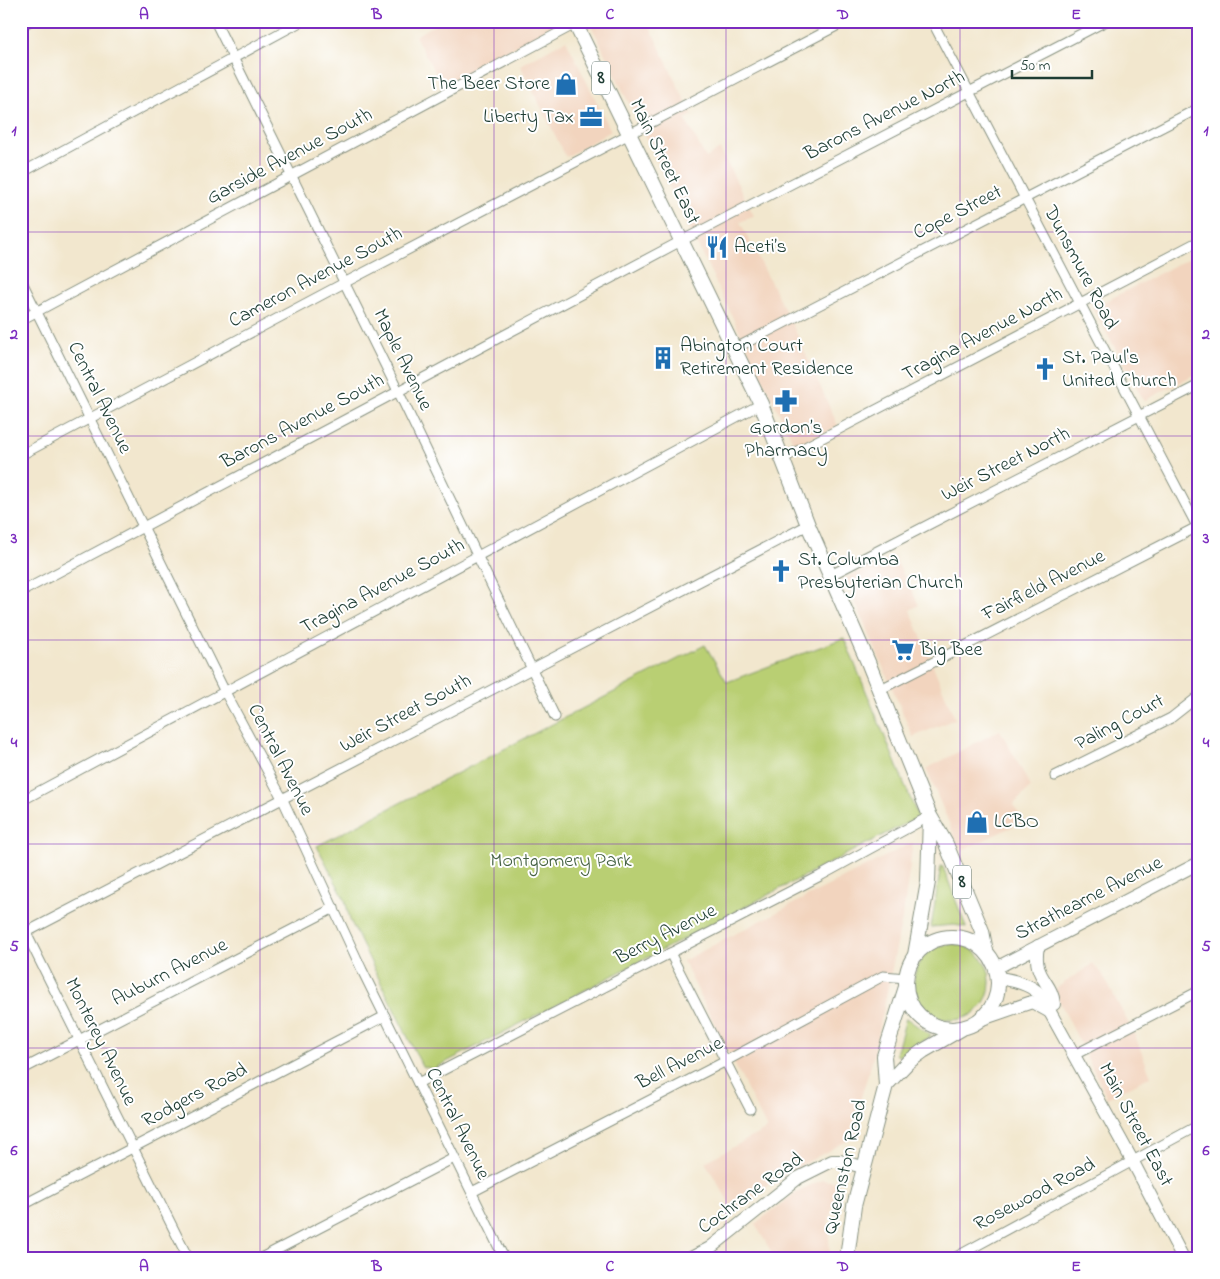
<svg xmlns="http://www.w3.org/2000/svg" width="1220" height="1279" font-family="'Indie Flower',sans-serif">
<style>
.built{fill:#f2d4be}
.green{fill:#b9cf73;stroke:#6c8654}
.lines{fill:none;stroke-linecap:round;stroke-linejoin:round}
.street-casing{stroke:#889281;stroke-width:11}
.secondary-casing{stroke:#889281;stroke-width:14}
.primary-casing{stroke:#889281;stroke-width:16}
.street{stroke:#fff;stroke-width:9}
.secondary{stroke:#fff;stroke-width:12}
.primary{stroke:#fff;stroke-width:14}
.grid{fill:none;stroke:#7b2cbf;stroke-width:1;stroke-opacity:0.55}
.labels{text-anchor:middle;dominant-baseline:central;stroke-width:4;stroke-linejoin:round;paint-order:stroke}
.shield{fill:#fff;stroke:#627771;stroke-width:1}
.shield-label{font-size:19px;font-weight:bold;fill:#1f3d34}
.poi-label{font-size:20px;fill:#1f3d34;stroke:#fff;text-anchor:start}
.street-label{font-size:20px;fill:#1f3d34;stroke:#fff}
.park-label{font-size:20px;fill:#466244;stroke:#fff}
.neatline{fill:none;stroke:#7b2cbf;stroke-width:2}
.grid-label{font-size:16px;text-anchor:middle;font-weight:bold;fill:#7b2cbf}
</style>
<rect width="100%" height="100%" fill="#fff"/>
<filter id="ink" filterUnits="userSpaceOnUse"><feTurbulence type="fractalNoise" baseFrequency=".02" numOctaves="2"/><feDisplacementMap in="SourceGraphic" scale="10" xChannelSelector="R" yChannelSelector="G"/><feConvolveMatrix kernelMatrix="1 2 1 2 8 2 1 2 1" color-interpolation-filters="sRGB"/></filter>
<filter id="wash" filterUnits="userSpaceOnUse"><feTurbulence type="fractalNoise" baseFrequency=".0096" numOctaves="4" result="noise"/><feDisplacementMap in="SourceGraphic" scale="20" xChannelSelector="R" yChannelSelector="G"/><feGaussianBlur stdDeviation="1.12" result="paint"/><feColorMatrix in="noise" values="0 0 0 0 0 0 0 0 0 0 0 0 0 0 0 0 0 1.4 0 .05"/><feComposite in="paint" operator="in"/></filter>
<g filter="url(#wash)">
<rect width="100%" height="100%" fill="#f2e7ce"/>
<!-- built -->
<g class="built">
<path d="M 441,21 L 555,21 L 556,25 L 442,85 L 415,36 Z"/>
<path d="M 589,21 L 647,21 L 692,115 L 685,119 L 706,158 L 720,149 L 754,216 L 740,222 L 796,332 L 838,426 L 795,446 Z"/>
<path d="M 566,40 L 611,131 L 566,157 L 520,65 Z"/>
<path d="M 1199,253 L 1199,372 L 1144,401 L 1093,308 Z"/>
<path d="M 894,557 L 919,605 L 910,610 L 955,719 L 913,737 L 845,578 Z"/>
<path d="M 1000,730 L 1031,787 L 1013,805 L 1024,821 L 961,851 L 926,769 Z"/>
<path d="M 913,842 L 904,909 L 875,1051 L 848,1140 L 771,1182 L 735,1212 L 705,1162 L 767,1129 L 683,961 Z"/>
<path d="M 1092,964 L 1102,973 L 1135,1036 L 1151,1076 L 1107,1098 L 1054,990 Z"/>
<path d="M 822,1180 L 839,1182 L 828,1224 L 830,1258 L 775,1258 L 755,1224 L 798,1191 Z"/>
</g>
<!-- green -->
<g class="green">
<path d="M 844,638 L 918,817 L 433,1069 L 422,1066 L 350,920 L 345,900 L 317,846 L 705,645 L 727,682 Z"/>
<path d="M 941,866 L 943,867 L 966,927 L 954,925 L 931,927 Z"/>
<circle cx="952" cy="982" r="38"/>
<path d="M 906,1018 L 931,1036 L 898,1056 L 896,1054 Z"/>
</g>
</g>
<g filter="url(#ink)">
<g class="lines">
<defs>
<g id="street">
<path d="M 215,21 L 398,391 L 555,717"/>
<path d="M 932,21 L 1199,530"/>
<path d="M 21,173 L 302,21"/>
<path d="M 21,280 L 225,692 L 283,800 L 362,970 L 504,1258"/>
<path d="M 21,320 L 579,22"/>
<path d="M 734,349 L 1199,108"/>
<path d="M 21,455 L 344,283 L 846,21"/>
<path d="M 782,459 L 1199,241"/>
<path d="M 829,576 L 1199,385"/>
<path d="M 21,592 L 681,241 L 1106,21"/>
<path d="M 879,690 L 1199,526"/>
<path d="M 1055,776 L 1171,718 L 1199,696"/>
<path d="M 21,801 L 761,404"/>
<path d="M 21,923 L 188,1258"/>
<path d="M 21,935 C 284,799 545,660 808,525"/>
<path d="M 670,953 L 750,1109"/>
<path d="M 1074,1055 L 1199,991"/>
<path d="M 21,1070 L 334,908"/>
<path d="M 418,1083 L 820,876 L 930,816"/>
<path d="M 472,1192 L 724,1062 L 883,976 L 906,978"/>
<path d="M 21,1206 L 385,1016"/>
<path d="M 261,1258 L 454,1158"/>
<path d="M 954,1258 L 1199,1125"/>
</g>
<g id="secondary">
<path d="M 21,24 L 27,21"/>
<path d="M 1038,946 C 1032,979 1052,980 1054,1004"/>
<path d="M 996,968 L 1199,863"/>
<path d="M 998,978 C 1021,981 1044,988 1050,1012 L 1133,1162 L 1183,1258"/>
<path d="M 979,1020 L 1032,1002 L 1050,1012"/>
<path d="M 691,1258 L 710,1248 L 798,1178 L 832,1161 L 840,1161 L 863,1167"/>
</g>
<g id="primary">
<path d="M 574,21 L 761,404 L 808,525 L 868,662 L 930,816 L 946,844 L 982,931 L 986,951"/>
<circle cx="952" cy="983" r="46"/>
<path d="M 915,955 L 928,882 L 930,817"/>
<path d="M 886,1085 L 908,1062 L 923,1051 L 961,1029"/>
<path d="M 847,1258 L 854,1206 L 886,1085 L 884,1056 L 906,987"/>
</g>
</defs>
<!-- street casing -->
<use href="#street" class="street-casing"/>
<!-- secondary casing -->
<use href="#secondary" class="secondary-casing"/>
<!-- primary casing -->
<use href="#primary" class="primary-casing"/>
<!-- street -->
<use href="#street" class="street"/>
<!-- secondary -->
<use href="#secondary" class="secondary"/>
<!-- primary -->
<use href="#primary" class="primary"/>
</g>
</g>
<!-- grid -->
<path class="grid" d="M 260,21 L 260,1258M 494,21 L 494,1258M 726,21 L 726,1258M 960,21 L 960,1258M 21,232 L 1199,232M 21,436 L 1199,436M 21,640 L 1199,640M 21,844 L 1199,844M 21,1048 L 1199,1048"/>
<!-- icons -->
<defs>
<symbol id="shop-bare" viewBox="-9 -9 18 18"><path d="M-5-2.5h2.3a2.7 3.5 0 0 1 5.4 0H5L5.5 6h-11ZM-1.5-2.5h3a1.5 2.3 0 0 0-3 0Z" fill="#1f6fb2" stroke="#fff" stroke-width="2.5" paint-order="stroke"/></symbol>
<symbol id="office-bare" viewBox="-9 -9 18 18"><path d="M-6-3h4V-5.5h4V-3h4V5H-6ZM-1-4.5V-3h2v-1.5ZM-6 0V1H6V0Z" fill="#1f6fb2" stroke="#fff" stroke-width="2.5" paint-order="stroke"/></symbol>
<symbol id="restaurant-bare" viewBox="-9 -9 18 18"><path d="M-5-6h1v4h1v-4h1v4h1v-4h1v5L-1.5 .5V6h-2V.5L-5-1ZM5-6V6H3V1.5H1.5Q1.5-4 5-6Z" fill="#1f6fb2" stroke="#fff" stroke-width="2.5" paint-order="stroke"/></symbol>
<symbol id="building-bare" viewBox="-9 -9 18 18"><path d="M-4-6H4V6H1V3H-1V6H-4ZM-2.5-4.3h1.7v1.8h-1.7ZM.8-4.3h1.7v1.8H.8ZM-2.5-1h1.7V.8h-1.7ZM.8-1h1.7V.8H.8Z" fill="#1f6fb2" stroke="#fff" stroke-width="2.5" paint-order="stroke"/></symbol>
<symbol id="church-bare" viewBox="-9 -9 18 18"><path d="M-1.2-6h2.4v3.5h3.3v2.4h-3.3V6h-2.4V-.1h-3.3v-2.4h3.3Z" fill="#1f6fb2" stroke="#fff" stroke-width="2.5" paint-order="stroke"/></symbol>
<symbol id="pharmacy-bare" viewBox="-9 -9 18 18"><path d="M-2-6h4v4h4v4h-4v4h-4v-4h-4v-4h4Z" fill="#1f6fb2" stroke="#fff" stroke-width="2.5" paint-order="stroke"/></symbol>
<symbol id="supermarket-bare" viewBox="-9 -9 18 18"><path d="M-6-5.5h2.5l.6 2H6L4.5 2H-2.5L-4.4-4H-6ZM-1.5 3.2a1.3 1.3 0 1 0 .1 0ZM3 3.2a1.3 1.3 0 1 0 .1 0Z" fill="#1f6fb2" stroke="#fff" stroke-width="2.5" paint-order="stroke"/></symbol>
</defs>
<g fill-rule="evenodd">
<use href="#shop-bare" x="550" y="68" width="32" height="32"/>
<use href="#office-bare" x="575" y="101" width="32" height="32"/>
<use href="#restaurant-bare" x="701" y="231" width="32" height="32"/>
<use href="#building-bare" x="647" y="342" width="32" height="32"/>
<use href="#church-bare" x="1029" y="353" width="32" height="32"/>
<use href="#pharmacy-bare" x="770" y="385" width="32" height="32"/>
<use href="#church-bare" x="765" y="555" width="32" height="32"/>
<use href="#supermarket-bare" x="887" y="634" width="32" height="32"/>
<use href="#shop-bare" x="961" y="806" width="32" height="32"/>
</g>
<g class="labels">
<!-- shield labels -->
<g class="shield">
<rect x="592" y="61.5" width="18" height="33" rx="4"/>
<rect x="953" y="865.5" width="18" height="33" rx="4"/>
</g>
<g class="shield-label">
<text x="601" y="78">8</text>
<text x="962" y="882">8</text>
</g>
<!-- poi labels -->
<g class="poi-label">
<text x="550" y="84" text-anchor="end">The Beer Store</text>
<text x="574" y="117" text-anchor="end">Liberty Tax</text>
<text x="734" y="247">Aceti’s</text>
<text x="680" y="346">Abington Court<tspan x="680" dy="23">Retirement Residence</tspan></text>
<text x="1062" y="358">St. Paul's<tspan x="1062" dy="23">United Church</tspan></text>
<text x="786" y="428" text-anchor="middle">Gordon’s<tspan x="786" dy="23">Pharmacy</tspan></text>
<text x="798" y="560">St. Columba<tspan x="798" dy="23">Presbyterian Church</tspan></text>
<text x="920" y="650">Big Bee</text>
<text x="994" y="822">LCBO</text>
</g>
<!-- street labels -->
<g class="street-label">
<text transform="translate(885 116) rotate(-27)">Barons Avenue North</text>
<text transform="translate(290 157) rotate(-28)">Garside Avenue South</text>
<text transform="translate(664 162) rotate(64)">Main Street East</text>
<text transform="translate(958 213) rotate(-27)">Cope Street</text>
<text transform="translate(1080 268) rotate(62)">Dunsmure Road</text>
<text transform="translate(316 278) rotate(-28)">Cameron Avenue South</text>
<text transform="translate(983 335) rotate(-28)">Tragina Avenue North</text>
<text transform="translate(402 360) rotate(64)">Maple Avenue</text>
<text transform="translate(99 398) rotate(64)">Central Avenue</text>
<text transform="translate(303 422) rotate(-28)">Barons Avenue South</text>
<text transform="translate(1006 465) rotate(-27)">Weir Street North</text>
<text transform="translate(1044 586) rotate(-27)">Fairfield Avenue</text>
<text transform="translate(383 587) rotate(-28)">Tragina Avenue South</text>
<text transform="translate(406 714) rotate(-28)">Weir Street South</text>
<text transform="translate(1120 723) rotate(-28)">Paling Court</text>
<text transform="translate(280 760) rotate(63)">Central Avenue</text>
<text transform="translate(1089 899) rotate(-27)">Strathearne Avenue</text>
<text transform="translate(666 935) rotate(-27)">Berry Avenue</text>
<text transform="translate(170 973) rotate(-27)">Auburn Avenue</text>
<text transform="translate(100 1042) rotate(64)">Monterey Avenue</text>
<text transform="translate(680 1064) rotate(-27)">Bell Avenue</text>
<text transform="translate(195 1096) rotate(-28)">Rodgers Road</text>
<text transform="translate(457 1124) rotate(64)">Central Avenue</text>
<text transform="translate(1135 1125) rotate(62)">Main Street East</text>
<text transform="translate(846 1167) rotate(-77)">Queenston Road</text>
<text transform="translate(751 1194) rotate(-36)">Cochrane Road</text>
<text transform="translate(1035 1195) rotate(-28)">Rosewood Road</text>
</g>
<!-- park labels -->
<g class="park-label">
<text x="561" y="861">Montgomery Park</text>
</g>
</g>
<!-- margin -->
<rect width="1220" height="1279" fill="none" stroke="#fff" stroke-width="55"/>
<!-- scale -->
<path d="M1012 70v8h80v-8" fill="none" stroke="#1f3d34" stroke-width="2.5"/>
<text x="1020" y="70" font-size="15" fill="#1f3d34" stroke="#ffffff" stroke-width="4" paint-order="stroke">50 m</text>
<rect x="28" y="28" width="1164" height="1224" class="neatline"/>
<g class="grid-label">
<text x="144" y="19">A</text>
<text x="377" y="19">B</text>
<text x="610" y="19">C</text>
<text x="843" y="19">D</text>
<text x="1076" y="19">E</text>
<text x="14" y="135">1</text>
<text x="1206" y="135">1</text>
<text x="14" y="339">2</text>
<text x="1206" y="339">2</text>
<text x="14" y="543">3</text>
<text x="1206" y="543">3</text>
<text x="14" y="747">4</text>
<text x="1206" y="747">4</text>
<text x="14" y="951">5</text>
<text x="1206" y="951">5</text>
<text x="14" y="1155">6</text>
<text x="1206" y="1155">6</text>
<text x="144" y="1271">A</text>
<text x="377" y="1271">B</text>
<text x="610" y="1271">C</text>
<text x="843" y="1271">D</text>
<text x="1076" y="1271">E</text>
</g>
</svg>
